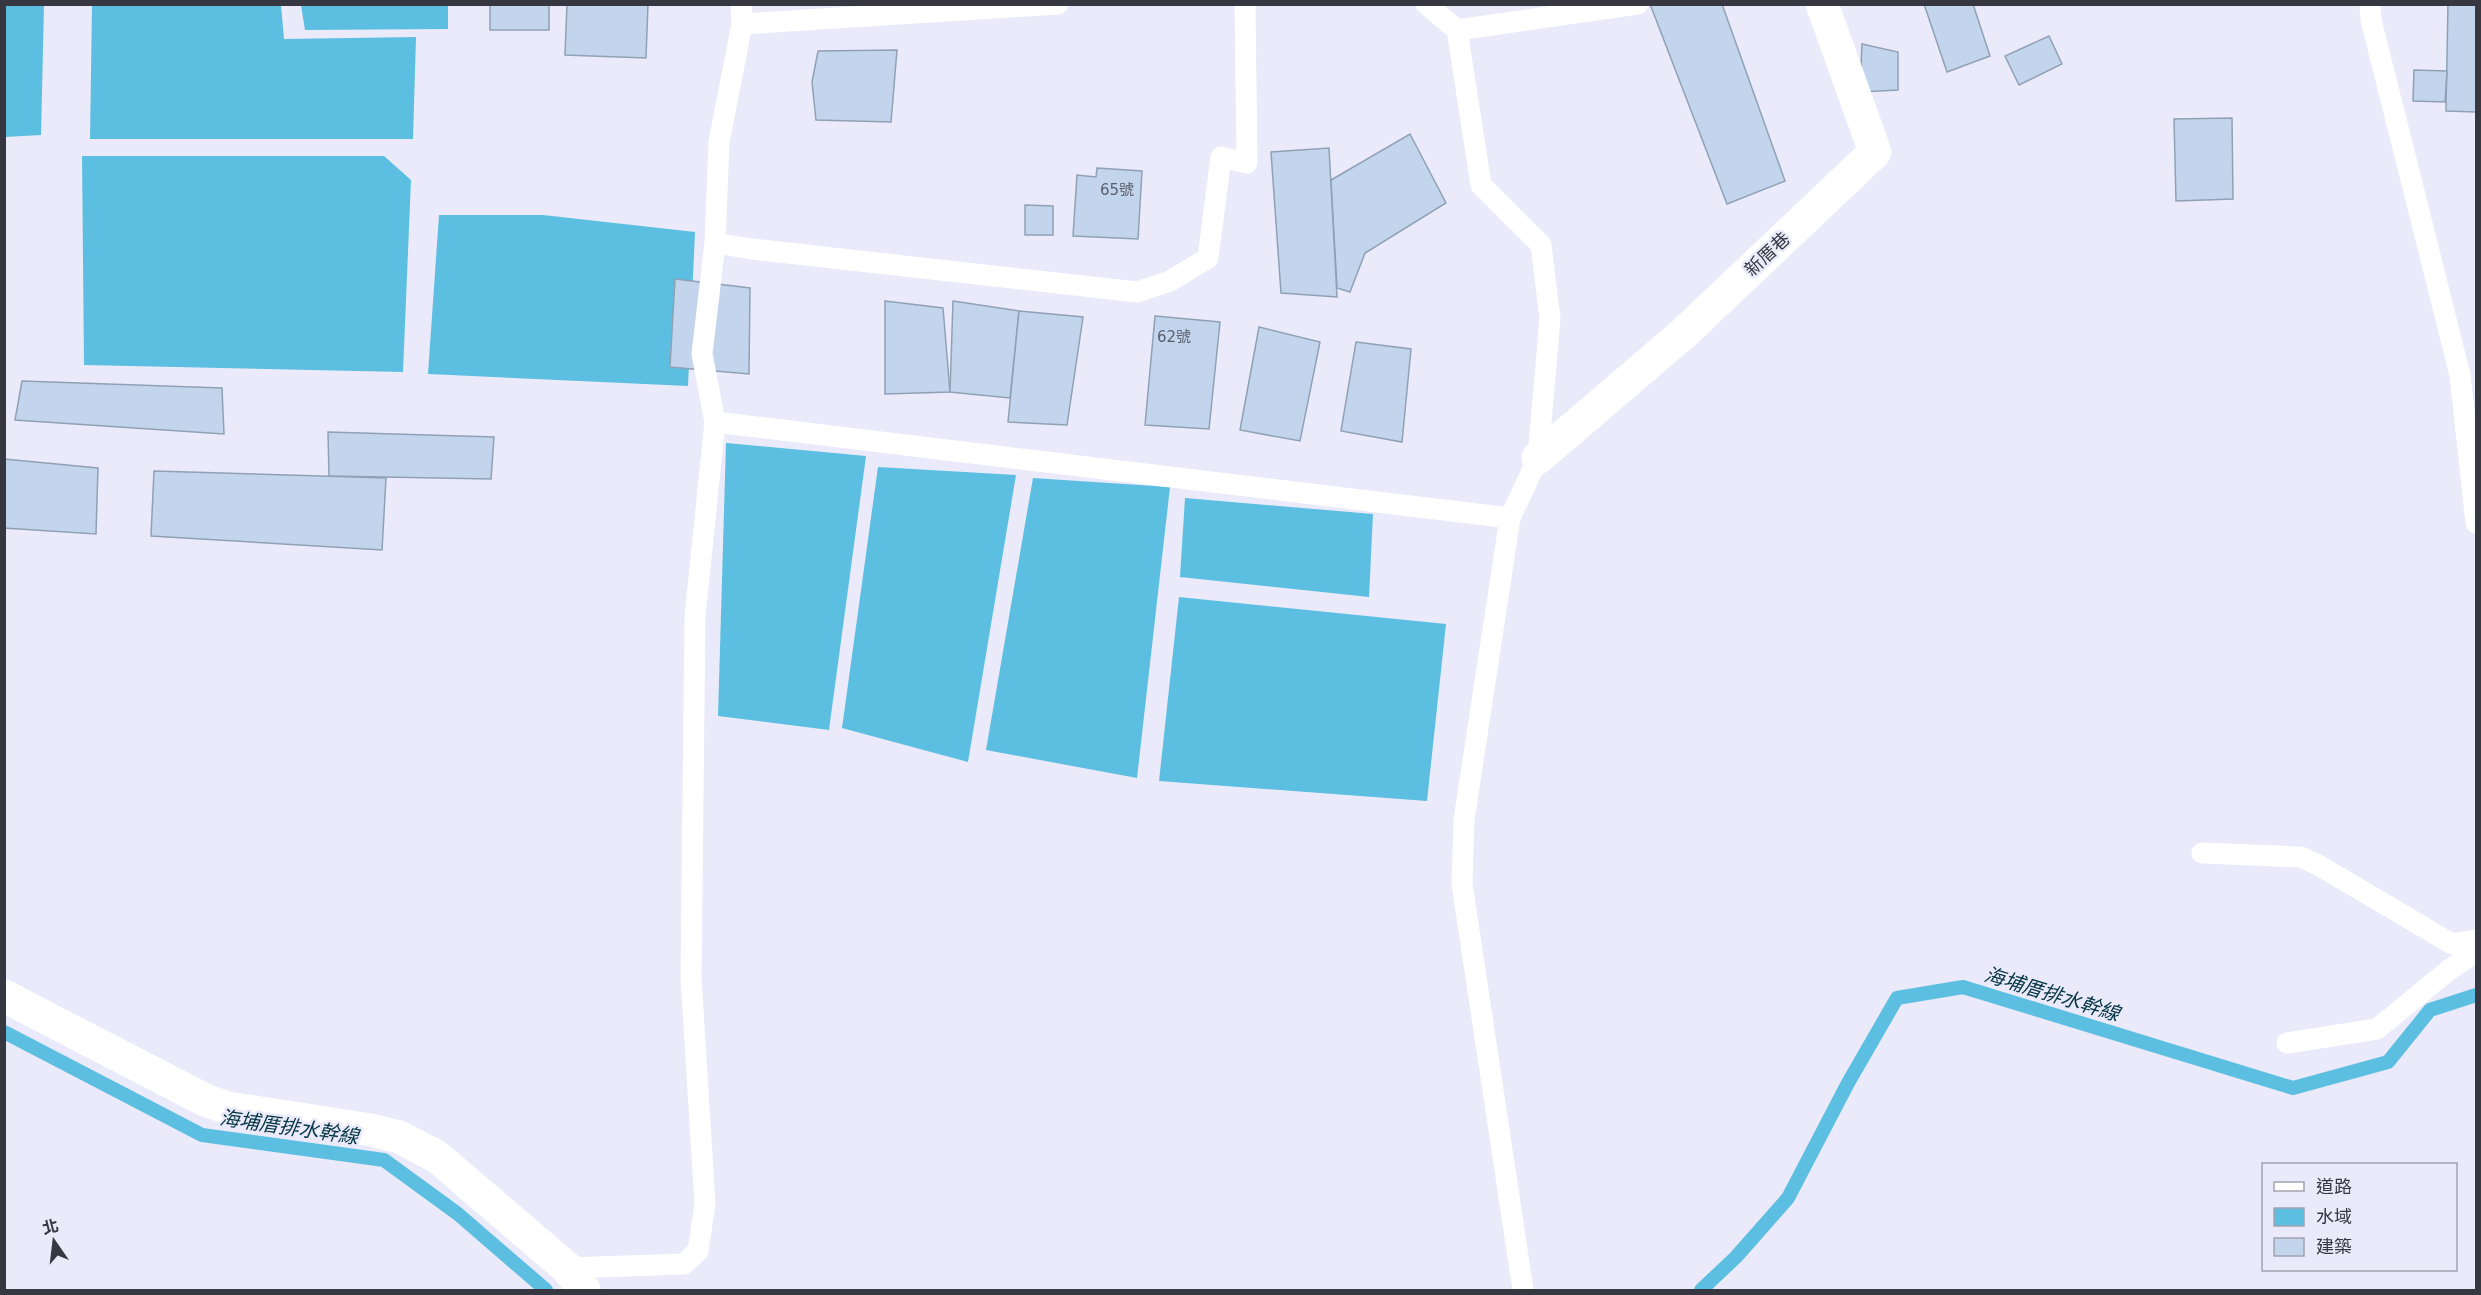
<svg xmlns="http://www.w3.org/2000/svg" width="2481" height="1295" font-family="'DejaVu Sans','Noto Sans TC',sans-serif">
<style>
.water{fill:#5cbfe1}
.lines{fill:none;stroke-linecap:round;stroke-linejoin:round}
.stream{stroke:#5cbfe1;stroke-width:14}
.building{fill:#c3d5ec;stroke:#90a1b6;stroke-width:1.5}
.lane{stroke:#fff;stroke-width:21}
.street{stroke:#fff;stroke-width:33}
.labels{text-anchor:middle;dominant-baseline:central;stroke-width:5;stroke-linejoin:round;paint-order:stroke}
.number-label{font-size:15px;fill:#5a5e6c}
.street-label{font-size:18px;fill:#373741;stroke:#eaeafa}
.water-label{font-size:20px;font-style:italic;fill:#053543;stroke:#eaeafa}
</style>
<rect width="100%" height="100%" fill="#eaeafa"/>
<!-- water -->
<g class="water">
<path d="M 5,4 L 44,5 L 41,135 L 5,137 Z"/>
<path d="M 92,5 L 281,5 L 284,39 L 416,37 L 413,139 L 90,139 Z"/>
<path d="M 301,5 L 448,5 L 448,29 L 305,30 Z"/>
<path d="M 82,156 L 384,156 L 411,180 L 403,372 L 84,365 Z"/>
<path d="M 439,215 L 543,215 L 695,232 L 688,386 L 428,374 Z"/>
<path d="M 726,443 L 866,456 L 829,730 L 718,716 Z"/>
<path d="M 878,467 L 1016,475 L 968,762 L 842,728 Z"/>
<path d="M 1033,478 L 1170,487 L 1137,778 L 986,750 Z"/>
<path d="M 1185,498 L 1373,514 L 1369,597 L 1180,577 Z"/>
<path d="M 1179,597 L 1446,624 L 1427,801 L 1159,781 Z"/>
</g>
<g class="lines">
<!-- stream -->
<g class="stream">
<path d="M 4,1032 L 202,1135 L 384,1160 L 458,1214 L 546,1290"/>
<path d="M 1701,1290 L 1736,1257 L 1788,1198 L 1848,1083 L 1897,998 L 1963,987 L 2293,1088 L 2388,1062 L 2430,1010 L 2476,995"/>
</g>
</g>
<!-- building -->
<g class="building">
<rect x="490" y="4" width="59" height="26"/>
<path d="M 567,4 L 648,4 L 646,58 L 565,55 Z"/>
<path d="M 1650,4 L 1722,4 L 1785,181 L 1727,204 Z"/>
<path d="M 1924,4 L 1973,4 L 1990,56 L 1947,72 Z"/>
<path d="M 2448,4 L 2476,4 L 2476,112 L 2446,111 Z"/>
<path d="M 2049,36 L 2062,64 L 2019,85 L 2005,56 Z"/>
<path d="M 1862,44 L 1898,52 L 1898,90 L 1860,92 Z"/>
<path d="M 897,50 L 891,122 L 816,120 L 812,82 L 818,51 Z"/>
<path d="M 2414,70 L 2447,71 L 2445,102 L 2413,101 Z"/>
<path d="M 2232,118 L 2233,199 L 2176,201 L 2174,119 Z"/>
<path d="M 1410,134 L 1446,203 L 1365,253 L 1350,292 L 1337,288 L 1331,180 Z"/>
<path d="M 1329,148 L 1337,297 L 1281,293 L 1271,152 Z"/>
<path d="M 1097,168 L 1142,171 L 1138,239 L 1073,236 L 1077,175 L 1096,177 Z"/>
<path d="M 1025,205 L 1053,206 L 1053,235 L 1025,235 Z"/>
<path d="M 675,279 L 750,288 L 749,374 L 670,367 Z"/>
<path d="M 885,301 L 943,308 L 950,392 L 885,394 Z"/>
<path d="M 953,301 L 1019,311 L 1010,398 L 950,392 Z"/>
<path d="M 1019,311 L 1083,317 L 1067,425 L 1008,422 Z"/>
<path d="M 1155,316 L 1220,322 L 1209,429 L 1145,425 Z"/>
<path d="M 1259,327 L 1320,342 L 1300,441 L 1240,430 Z"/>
<path d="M 1356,342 L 1411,349 L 1402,442 L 1341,431 Z"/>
<path d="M 22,381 L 222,388 L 224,434 L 15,420 Z"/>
<path d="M 328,432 L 494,437 L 491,479 L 329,476 Z"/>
<path d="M 4,459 L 98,468 L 96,534 L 4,528 Z"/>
<path d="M 154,471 L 386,478 L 382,550 L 151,536 Z"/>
</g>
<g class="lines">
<!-- lane -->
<g class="lane">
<path d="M 741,4 L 742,24 L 719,142 L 715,243 L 702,354 L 715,422 L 1510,518"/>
<path d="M 1426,4 L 1457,30 L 1481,185 L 1541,245 L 1550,318 L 1538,458 L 1510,518 L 1464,820 L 1462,884 L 1523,1290"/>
<path d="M 2370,4 L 2371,20 L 2460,375 L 2476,523"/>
<path d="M 742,24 L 1058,4"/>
<path d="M 1457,30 L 1638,4"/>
<path d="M 715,243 L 752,249 L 1137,292 L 1170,281 L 1208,258 L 1221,157 L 1247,163 L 1245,4"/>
<path d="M 2202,853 L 2301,857 L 2320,866 L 2452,944 L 2476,940"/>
<path d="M 2287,1043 L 2377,1029 L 2449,970 L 2476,952"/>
<path d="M 567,1268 L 684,1264 L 698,1251 L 705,1204 L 691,977 L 695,616 L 715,422"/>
</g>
<!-- street -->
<g class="street">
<path d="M 1538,458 L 1684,333 L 1875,152 L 1822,4"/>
<path d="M 4,996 L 205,1100 L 228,1108 L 371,1130 L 399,1137 L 436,1156 L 567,1268 L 584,1290"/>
</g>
</g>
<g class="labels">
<!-- number labels -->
<g class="number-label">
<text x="1117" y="190">65號</text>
<text x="1174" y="337">62號</text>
</g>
<!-- street labels -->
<g class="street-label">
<text transform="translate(1767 254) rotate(-43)">新厝巷</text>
</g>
<!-- water labels -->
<g class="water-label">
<text transform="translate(2052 994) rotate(17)">海埔厝排水幹線</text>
<text transform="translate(289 1127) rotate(8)">海埔厝排水幹線</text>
</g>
</g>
<!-- border -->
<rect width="2481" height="1295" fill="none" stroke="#373741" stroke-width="12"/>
<!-- legend -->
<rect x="2262" y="1163" width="195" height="108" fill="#eaeafa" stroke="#a2a2b0" stroke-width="1.5"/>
<rect x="2274" y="1182" width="30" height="9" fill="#ffffff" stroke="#a2a2b0" stroke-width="1.5"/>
<text x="2316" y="1193" font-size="18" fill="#373741">道路</text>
<rect x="2274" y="1208" width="30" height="18" fill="#5cbfe1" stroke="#a2a2b0" stroke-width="1.5"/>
<text x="2316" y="1223" font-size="18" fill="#373741">水域</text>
<rect x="2274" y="1238" width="30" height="18" fill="#c3d5ec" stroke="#a2a2b0" stroke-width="1.5"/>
<text x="2316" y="1253" font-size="18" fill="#373741">建築</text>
<!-- north arrow -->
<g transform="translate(54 1241) rotate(346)" stroke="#eaeafa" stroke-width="4.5" paint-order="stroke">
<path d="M0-4.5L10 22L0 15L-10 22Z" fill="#373741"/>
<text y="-9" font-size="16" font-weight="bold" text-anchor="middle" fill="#373741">北</text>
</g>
</svg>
